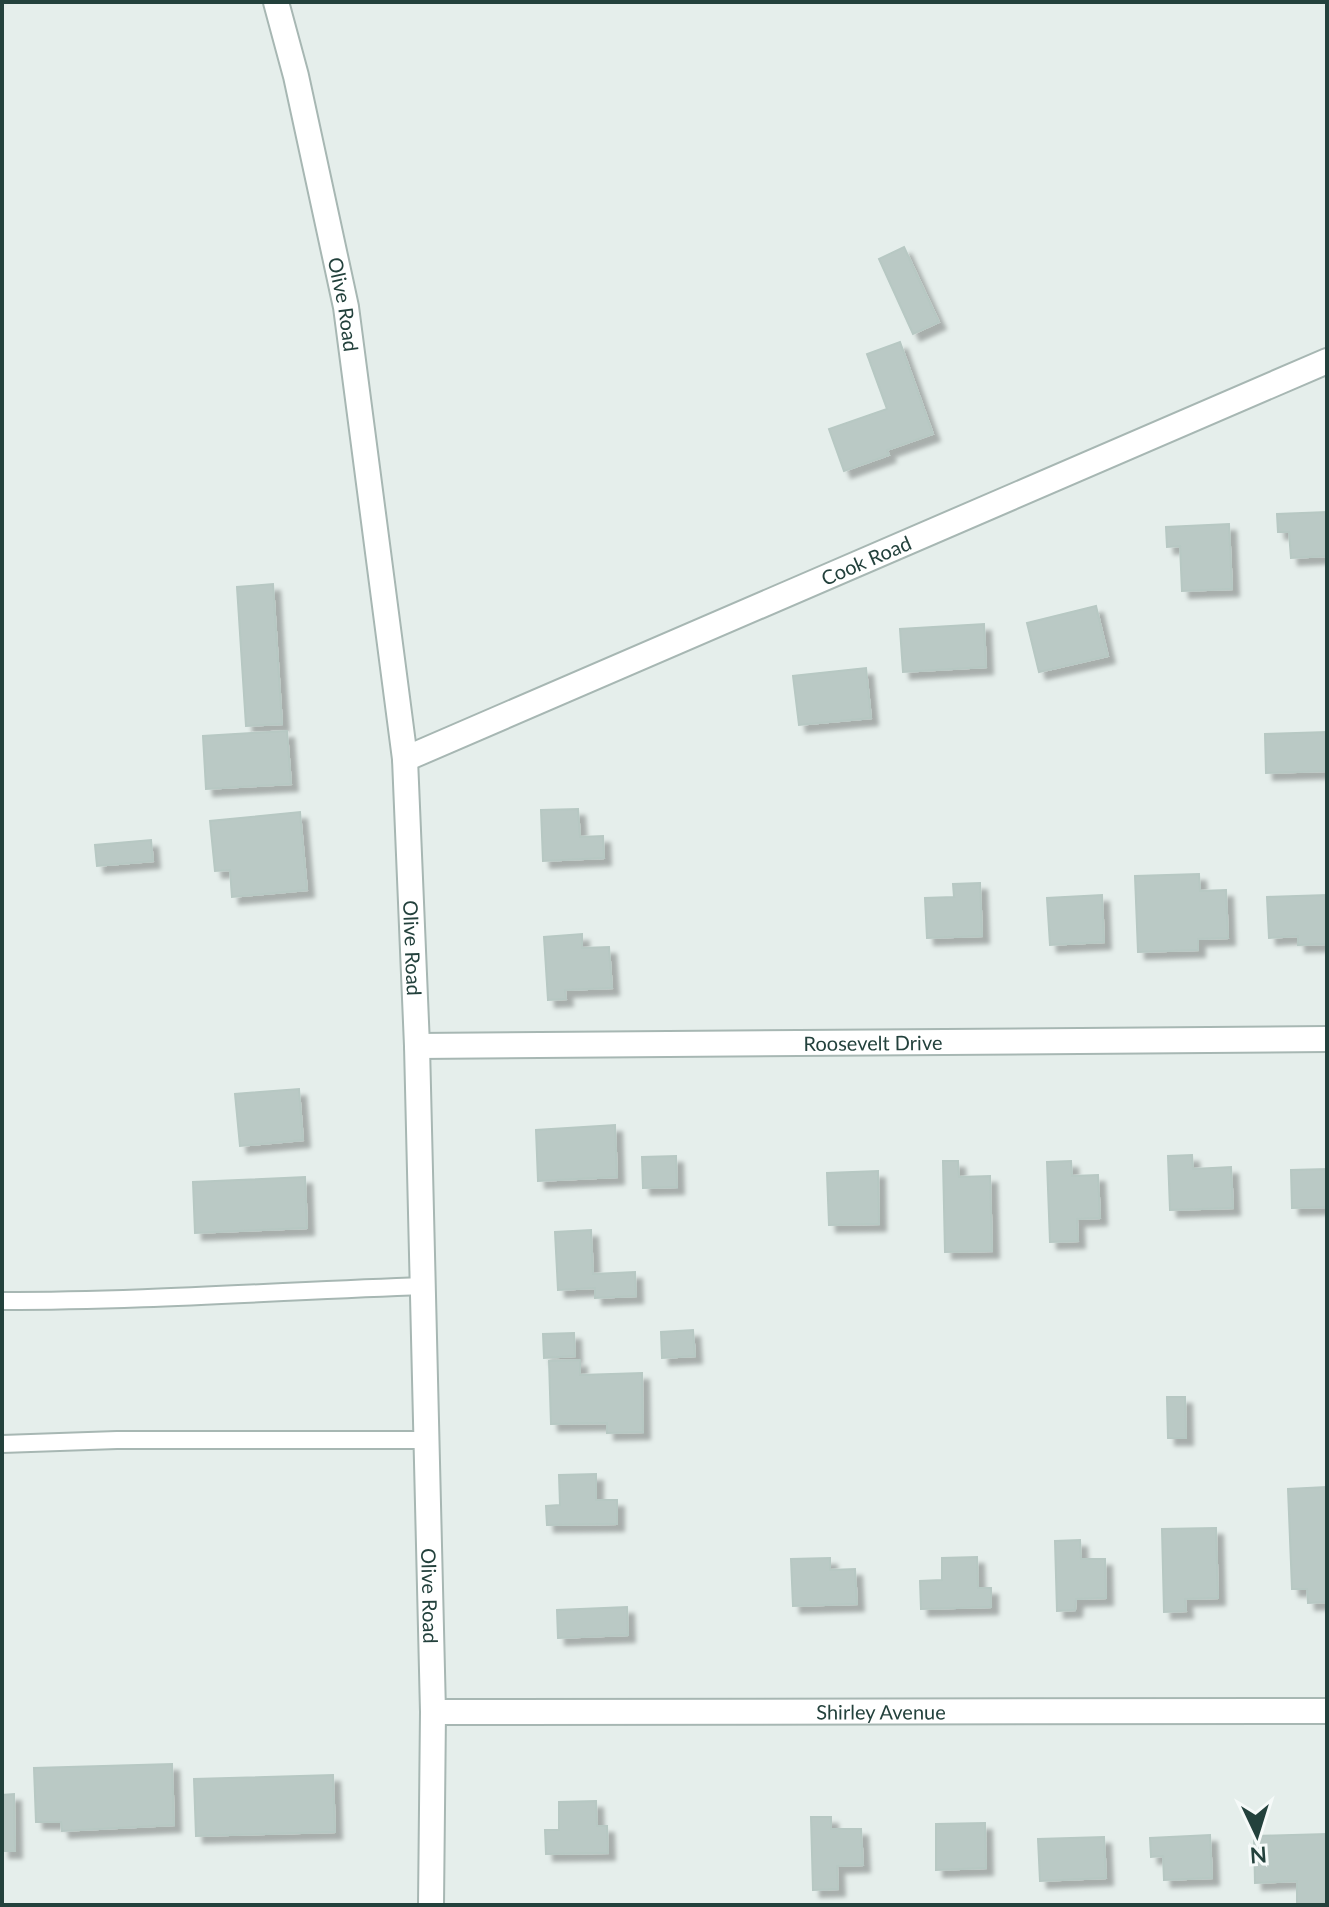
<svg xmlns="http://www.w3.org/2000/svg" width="1329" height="1907" font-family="Lato,sans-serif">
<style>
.building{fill:#bac9c5;stroke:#b7c8c3;stroke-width:2;filter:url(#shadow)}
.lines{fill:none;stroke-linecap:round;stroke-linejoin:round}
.service-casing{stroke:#a7b7b3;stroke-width:20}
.minor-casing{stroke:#a7b7b3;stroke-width:28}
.tertiary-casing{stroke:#a7b7b3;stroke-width:28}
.service{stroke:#fff;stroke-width:16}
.minor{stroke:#fff;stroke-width:24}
.tertiary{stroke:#fff;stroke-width:24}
.labels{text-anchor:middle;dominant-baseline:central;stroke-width:6;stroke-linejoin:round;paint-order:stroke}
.street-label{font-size:20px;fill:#23413c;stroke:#f6faf9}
</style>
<defs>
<filter id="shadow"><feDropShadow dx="7" dy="7" stdDeviation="2" flood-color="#0004"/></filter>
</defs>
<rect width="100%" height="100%" fill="#e5eeeb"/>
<!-- building -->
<g class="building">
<path d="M 904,247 L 939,322 L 913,334 L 879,259 Z"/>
<path d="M 900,342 L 933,434 L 887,450 L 889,455 L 844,471 L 829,429 L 887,409 L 867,354 Z"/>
<path d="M 1327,512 L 1327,556 L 1291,558 L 1289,532 L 1278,532 L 1277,514 Z"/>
<path d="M 1229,524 L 1232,589 L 1182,591 L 1180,546 L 1167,547 L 1166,527 Z"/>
<path d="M 273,584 L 282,724 L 246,726 L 237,587 Z"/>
<path d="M 1096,606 L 1108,656 L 1039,672 L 1027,623 Z"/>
<path d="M 984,624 L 986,667 L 903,672 L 900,629 Z"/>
<path d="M 866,668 L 871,718 L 799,725 L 793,676 Z"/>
<path d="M 287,731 L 291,784 L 206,789 L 203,736 Z"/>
<path d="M 1327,732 L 1327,771 L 1266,773 L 1265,734 Z"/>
<path d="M 578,809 L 580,837 L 603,836 L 604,858 L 543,861 L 541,810 Z"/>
<path d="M 300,812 L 307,890 L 232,897 L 230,870 L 215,871 L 210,821 Z"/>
<path d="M 151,840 L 153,861 L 97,866 L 95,845 Z"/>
<path d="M 1199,874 L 1200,891 L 1226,890 L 1228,938 L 1198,939 L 1198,950 L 1138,952 L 1135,876 Z"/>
<path d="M 980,883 L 982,936 L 927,938 L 925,898 L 954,897 L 953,884 Z"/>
<path d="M 1102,895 L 1104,942 L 1050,945 L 1047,898 Z"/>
<path d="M 1327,895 L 1327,944 L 1298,945 L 1298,936 L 1269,938 L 1267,897 Z"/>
<path d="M 582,934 L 582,948 L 609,947 L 612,988 L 565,990 L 566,999 L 548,1000 L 544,937 Z"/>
<path d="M 299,1089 L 303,1140 L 240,1146 L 235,1094 Z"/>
<path d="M 615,1125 L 617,1177 L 538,1181 L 536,1130 Z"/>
<path d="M 1192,1155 L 1193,1169 L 1231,1167 L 1233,1208 L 1170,1210 L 1168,1156 Z"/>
<path d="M 676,1156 L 677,1187 L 643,1188 L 642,1157 Z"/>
<path d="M 943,1161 L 958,1161 L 959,1177 L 990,1176 L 992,1251 L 945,1252 Z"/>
<path d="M 1071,1161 L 1072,1176 L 1098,1175 L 1100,1218 L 1077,1219 L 1078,1241 L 1050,1242 L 1047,1162 Z"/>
<path d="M 1327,1169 L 1327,1207 L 1292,1208 L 1291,1170 Z"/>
<path d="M 878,1171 L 879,1224 L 829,1225 L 827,1173 Z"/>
<path d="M 305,1177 L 307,1228 L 195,1233 L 193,1182 Z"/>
<path d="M 591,1230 L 593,1274 L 635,1272 L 636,1296 L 595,1298 L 595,1288 L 558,1290 L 555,1232 Z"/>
<path d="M 693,1330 L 695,1356 L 662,1358 L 661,1332 Z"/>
<path d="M 574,1333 L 575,1356 L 544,1358 L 543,1334 Z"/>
<path d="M 580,1360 L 580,1375 L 642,1373 L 643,1432 L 607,1433 L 607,1423 L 551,1424 L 549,1361 Z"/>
<path d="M 1167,1397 L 1185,1397 L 1186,1438 L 1168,1438 Z"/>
<path d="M 596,1474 L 596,1500 L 617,1500 L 617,1524 L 547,1525 L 546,1506 L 560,1505 L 559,1475 Z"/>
<path d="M 1326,1487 L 1327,1602 L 1308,1603 L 1307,1589 L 1292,1589 L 1288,1489 Z"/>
<path d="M 1216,1528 L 1218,1598 L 1185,1599 L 1186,1611 L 1164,1612 L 1162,1529 Z"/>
<path d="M 1080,1540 L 1081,1559 L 1105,1559 L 1106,1598 L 1076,1599 L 1075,1610 L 1057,1611 L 1055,1541 Z"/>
<path d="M 977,1557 L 978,1588 L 991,1588 L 991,1607 L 921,1609 L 920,1581 L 942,1580 L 942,1558 Z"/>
<path d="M 830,1558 L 830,1570 L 855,1569 L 857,1604 L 793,1606 L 791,1559 Z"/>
<path d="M 627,1607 L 628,1635 L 558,1638 L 557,1610 Z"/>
<path d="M 172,1764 L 174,1825 L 62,1831 L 61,1822 L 36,1822 L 34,1768 Z"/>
<path d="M 333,1775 L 335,1832 L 196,1836 L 194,1779 Z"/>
<path d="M 14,1794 L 15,1851 L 2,1851 L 2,1795 Z"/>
<path d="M 596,1801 L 597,1826 L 607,1826 L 608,1853 L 546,1854 L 545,1830 L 559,1830 L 559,1802 Z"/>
<path d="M 811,1817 L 831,1817 L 831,1829 L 861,1829 L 863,1865 L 837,1866 L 838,1889 L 813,1890 Z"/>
<path d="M 985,1823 L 986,1868 L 936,1870 L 936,1824 Z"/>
<path d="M 1327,1834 L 1327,1905 L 1297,1905 L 1297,1881 L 1255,1883 L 1254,1836 Z"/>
<path d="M 1210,1835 L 1212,1878 L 1164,1880 L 1163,1856 L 1151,1857 L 1150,1838 Z"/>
<path d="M 1104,1837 L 1106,1878 L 1040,1881 L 1038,1839 Z"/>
</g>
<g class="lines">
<defs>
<g id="service">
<path d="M 2,1301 C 143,1301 283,1291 423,1286"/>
<path d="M 2,1444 L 117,1440 L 427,1440"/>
</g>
<g id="minor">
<path id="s1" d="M 405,759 L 1327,361"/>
<path id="s2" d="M 417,1046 L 1327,1039"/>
</g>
<g id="tertiary">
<path id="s3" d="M 276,2 L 296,76 L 346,307 L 405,759 L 417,1046 L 433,1712 L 431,1905"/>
<path id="s4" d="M 433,1712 L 1327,1711"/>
</g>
</defs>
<!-- service casing -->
<use href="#service" class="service-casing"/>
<!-- minor casing -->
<use href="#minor" class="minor-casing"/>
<!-- tertiary casing -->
<use href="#tertiary" class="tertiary-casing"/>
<!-- service -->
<use href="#service" class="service"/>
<!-- minor -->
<use href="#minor" class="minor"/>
<!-- tertiary -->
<use href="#tertiary" class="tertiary"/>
</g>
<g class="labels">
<!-- street labels -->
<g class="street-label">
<text stroke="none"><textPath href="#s3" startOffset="310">Olive Road</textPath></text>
<text stroke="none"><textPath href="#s1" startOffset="502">Cook Road</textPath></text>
<text stroke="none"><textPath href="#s3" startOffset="958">Olive Road</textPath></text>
<text stroke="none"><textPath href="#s2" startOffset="456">Roosevelt Drive</textPath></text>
<text stroke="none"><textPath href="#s3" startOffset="1606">Olive Road</textPath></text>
<text stroke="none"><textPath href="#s4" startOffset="448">Shirley Avenue</textPath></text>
</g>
</g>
<!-- border -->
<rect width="1329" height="1907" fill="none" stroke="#23413c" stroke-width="8"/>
<!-- north arrow -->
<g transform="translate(1257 1835) rotate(176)" stroke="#f6faf9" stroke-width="6" paint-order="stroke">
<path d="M0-6L14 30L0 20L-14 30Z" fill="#23413c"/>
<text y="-12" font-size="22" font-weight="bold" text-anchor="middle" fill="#23413c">N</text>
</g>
</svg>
